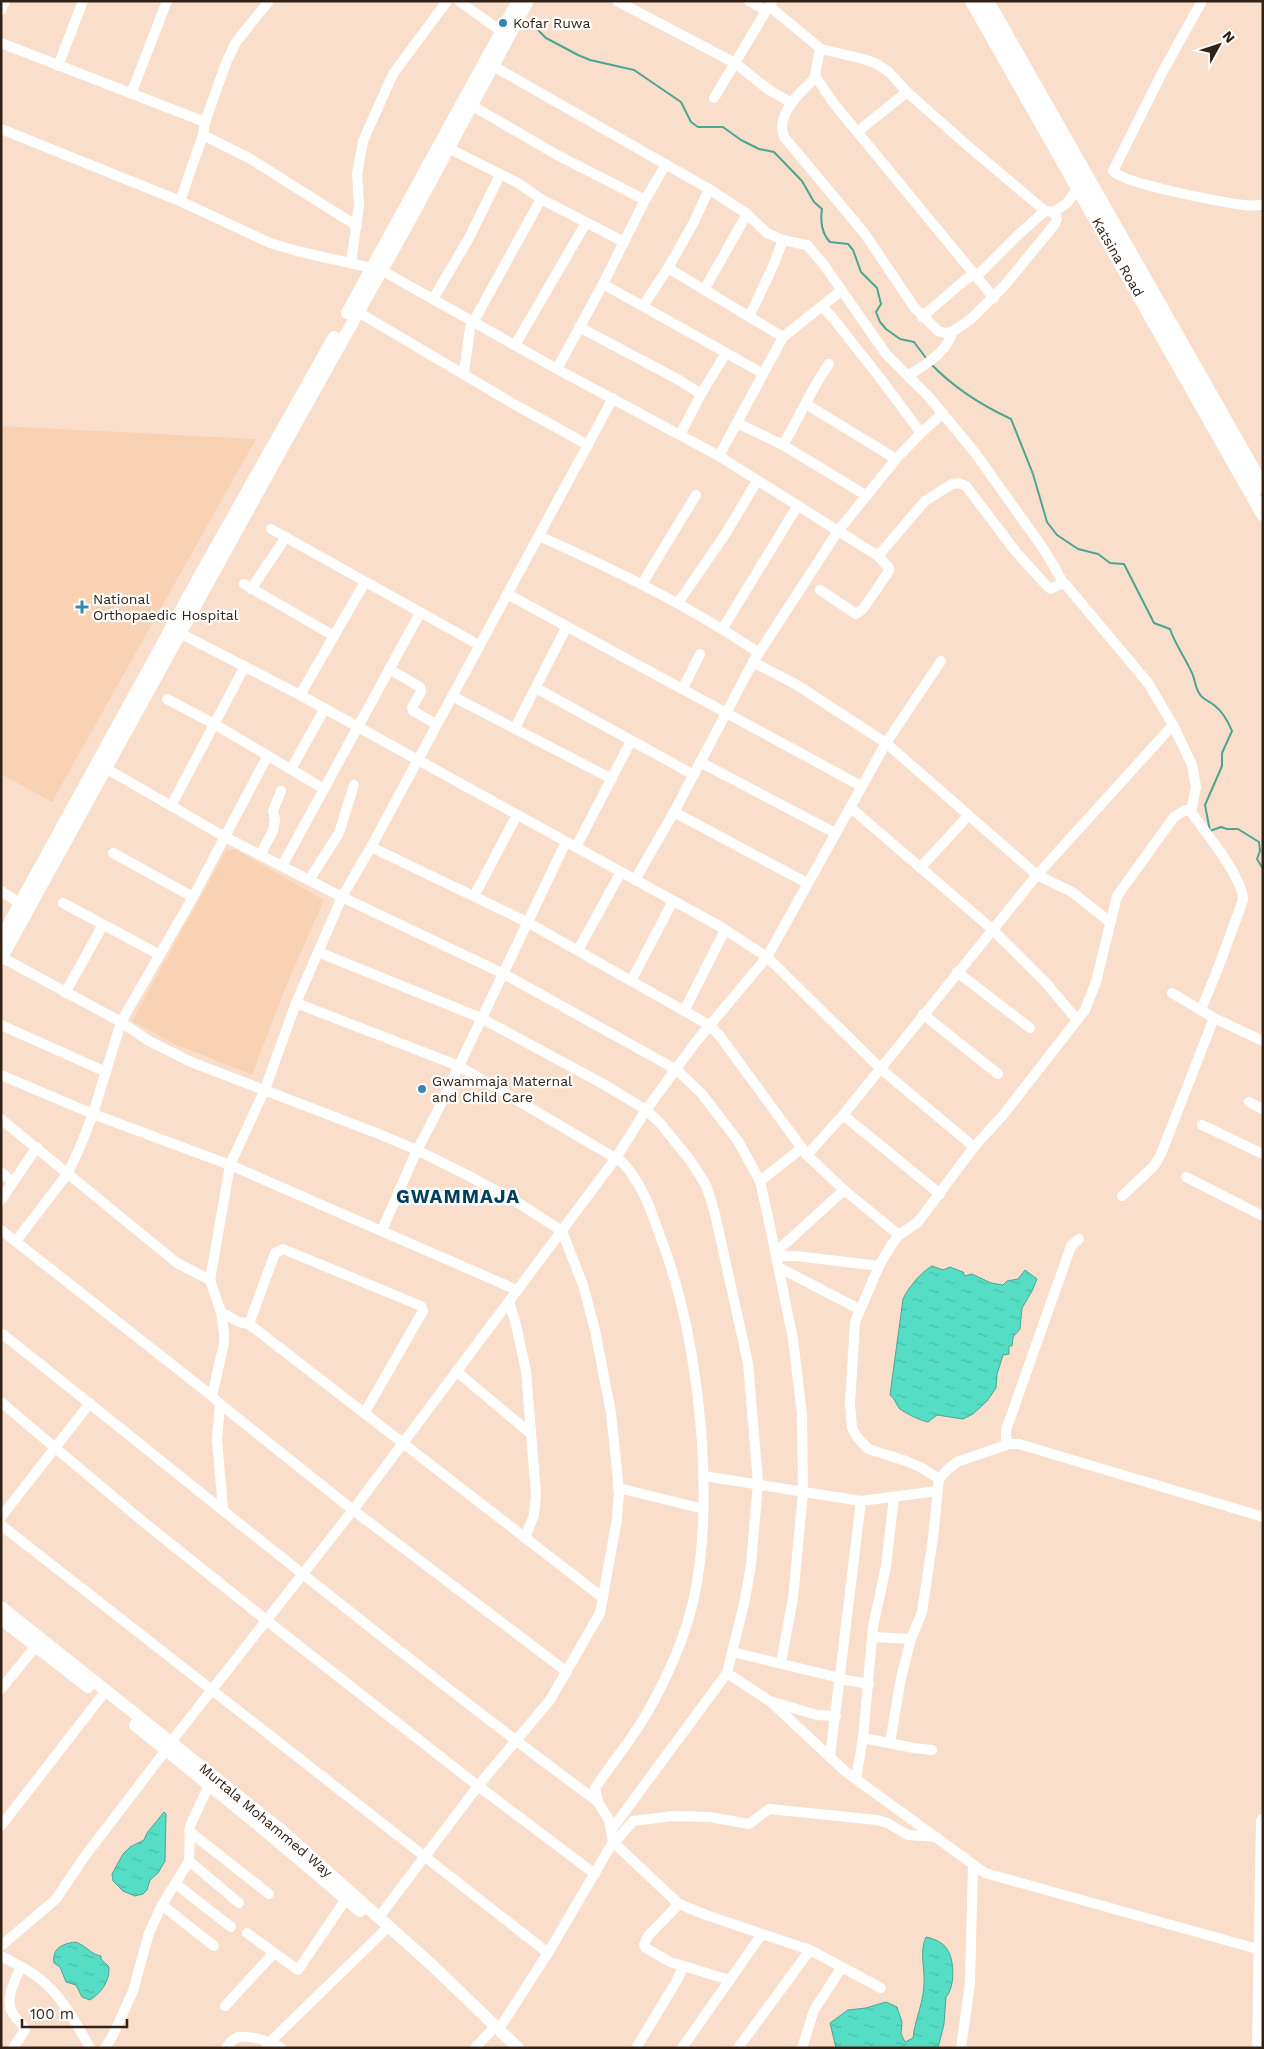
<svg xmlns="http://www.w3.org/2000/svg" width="1264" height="2049" font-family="'Work Sans',sans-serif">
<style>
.built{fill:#f9d2b4}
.water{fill:url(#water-ripples);stroke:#4ba591}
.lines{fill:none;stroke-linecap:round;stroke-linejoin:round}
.stream{stroke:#4ba591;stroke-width:2}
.minor{stroke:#fff;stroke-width:10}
.major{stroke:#fff;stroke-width:12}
.highway{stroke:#fff;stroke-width:14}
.poi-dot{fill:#3685b7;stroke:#fff;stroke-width:2}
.labels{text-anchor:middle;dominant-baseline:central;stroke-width:4.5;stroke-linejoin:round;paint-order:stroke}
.poi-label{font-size:14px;fill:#322215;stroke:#fff;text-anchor:start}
.street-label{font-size:14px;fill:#322215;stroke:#fff}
.district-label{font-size:19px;font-weight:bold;letter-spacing:1px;fill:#003e5f;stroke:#fff}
</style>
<defs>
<pattern id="water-ripples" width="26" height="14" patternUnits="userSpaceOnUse" patternTransform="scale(1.25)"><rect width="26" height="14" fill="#56ddc6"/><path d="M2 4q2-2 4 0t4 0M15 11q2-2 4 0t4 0" fill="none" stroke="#4bbda9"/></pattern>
</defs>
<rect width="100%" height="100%" fill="#f9dfcb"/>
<!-- built -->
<g class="built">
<path d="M 1,426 L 256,439 L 52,802 L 1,774 Z"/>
<path d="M 235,849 L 324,900 L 285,989 L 252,1075 L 172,1043 L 132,1021 L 226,851 Z"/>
</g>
<!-- water -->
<g class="water">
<path d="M 932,1266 L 943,1270 L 950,1267 L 963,1272 L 965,1276 L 972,1274 L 991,1283 L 1003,1285 L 1007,1281 L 1018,1279 L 1025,1270 L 1037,1279 L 1032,1291 L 1022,1308 L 1020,1329 L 1013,1337 L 1012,1346 L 1009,1346 L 1009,1354 L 1003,1355 L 997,1374 L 996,1388 L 987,1401 L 973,1414 L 963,1419 L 937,1415 L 928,1422 C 919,1420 907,1414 900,1409 C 896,1405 896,1400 890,1395 L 903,1299 C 908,1288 921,1272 932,1266 Z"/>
<path d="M 164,1812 L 166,1814 L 165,1861 L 158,1873 L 150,1880 L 147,1890 L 143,1894 L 135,1896 L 123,1891 L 113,1881 L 112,1874 L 123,1854 L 130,1847 L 144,1840 L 147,1833 Z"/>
<path d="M 926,1937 C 935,1939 942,1942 947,1949 C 955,1961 955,1987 946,1997 L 944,2024 L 938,2048 L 836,2048 L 830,2023 L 848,2010 L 866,2008 L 886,2002 L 897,2007 L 902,2022 L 901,2034 L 905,2042 L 913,2038 C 915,2019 924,2002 924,1983 C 925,1966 919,1953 926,1937 Z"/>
<path d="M 75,1942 C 86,1945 90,1954 101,1956 L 101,1959 L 109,1967 C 110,1981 101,1993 90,2000 L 82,1997 L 76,1985 L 66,1982 L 60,1967 L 54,1963 C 52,1948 62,1944 75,1942 Z"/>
</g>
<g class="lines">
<!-- stream -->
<g class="stream">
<path d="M 533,25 L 546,38 L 578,55 L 590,60 L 634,70 L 681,102 L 691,122 L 698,127 L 723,127 L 741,140 L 759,149 L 774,152 L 802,181 L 814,202 L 822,209 C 820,221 822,234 830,242 L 848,244 L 853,250 L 861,272 L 877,288 L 881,304 L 876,312 L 880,322 L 886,329 L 900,339 L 914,342 L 926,358"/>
<path d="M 931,364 C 954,388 981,405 1011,419 L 1033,474 L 1047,522 L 1057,535 L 1078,549 L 1098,554 L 1110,563 L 1124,564 L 1154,623 L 1170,629 C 1175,644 1184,656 1191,671 C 1195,678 1195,687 1199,693 C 1203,700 1209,701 1214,705 C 1223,712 1228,721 1232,731 L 1222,753 L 1222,766 L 1205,805 L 1210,831 L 1221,827 L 1227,829 L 1238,829 L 1259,842 L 1260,851 L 1257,859 L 1263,869"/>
</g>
<!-- minor -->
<g class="minor">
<path d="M 459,1 L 502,32"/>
<path d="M 617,1 L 735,63 L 769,90 L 792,103"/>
<path d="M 749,1 L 766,11"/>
<path d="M 1202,1 L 1163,71 L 1113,171 C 1124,184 1222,202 1243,205 C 1250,206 1256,205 1263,205"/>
<path d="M 769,6 L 821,49 L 863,59 L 875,63 L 889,72 L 907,92 L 968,146 L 1045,211 L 1054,212 L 1067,203 L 1078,188"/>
<path d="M 1,10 L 5,1"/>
<path d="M 1,43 L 205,122"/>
<path d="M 821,49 C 817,58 817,66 815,76 C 813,81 808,85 805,88 C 792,100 777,119 784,137 L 865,234 L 914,307 L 938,331 L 945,333 L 952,332 L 971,319 L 1005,285 L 1055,224 L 1057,219 L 1054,212"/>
<path d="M 58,66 L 83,1"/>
<path d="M 493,66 L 709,189 L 747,214 L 767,233 L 783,240 L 807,245 L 824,265 L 886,354 L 929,397 L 976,454 L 1045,551 L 1064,584"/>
<path d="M 815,76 L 835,105 L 994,298"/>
<path d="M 131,94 L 167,1"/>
<path d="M 714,98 L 772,1"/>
<path d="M 471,105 L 557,155 L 645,200"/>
<path d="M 1,129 L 180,201 L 270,243 L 297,251 L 381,270 L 557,369 L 719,456 L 878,556 L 889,568 L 889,571 L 863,609 L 856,614 L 820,590"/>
<path d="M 857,132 L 907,92"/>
<path d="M 203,135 L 249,158 L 357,226"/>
<path d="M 448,148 L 518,183 L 541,199 L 624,242"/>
<path d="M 180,201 L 203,135 L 205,122 L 226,63 L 236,42 L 269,1"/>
<path d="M 351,263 L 359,205 L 357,174 L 363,141 L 393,74 L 447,1"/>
<path d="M 668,268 L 694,222 L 709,189"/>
<path d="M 603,284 L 762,373"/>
<path d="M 704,290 L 747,214"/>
<path d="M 433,299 L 469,238 L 500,175"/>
<path d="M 643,306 L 668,268 L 783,337"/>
<path d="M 358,312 L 512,403 L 588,445"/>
<path d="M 749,317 L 773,266 L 783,240"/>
<path d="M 922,317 L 966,279 L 981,272 L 1019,234 L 1045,211"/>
<path d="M 579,327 L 679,380 L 701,394"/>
<path d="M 515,345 L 586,223"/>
<path d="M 557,369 L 603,284 L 645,200 L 666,164"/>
<path d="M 464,373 L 470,328 L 541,199"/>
<path d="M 908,376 C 924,365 948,352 952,332"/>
<path d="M 806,404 L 896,459"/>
<path d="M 737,423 L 783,445 C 799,418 811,389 829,364"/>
<path d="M 921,433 L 943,413"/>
<path d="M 680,435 L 701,394 L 726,353"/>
<path d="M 783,445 L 867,496"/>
<path d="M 719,456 L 783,337 L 842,290"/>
<path d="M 271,529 L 479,645"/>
<path d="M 539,536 C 615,570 690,606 759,653"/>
<path d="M 878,556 L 925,501 L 952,484 L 959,483 L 966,486 L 1016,552 L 1047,586 L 1051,589 L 1060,584 L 1066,585 L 1148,683 L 1173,725 L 1192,765 L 1196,787 L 1191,812"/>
<path d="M 244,584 L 334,636"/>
<path d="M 642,584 L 696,495"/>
<path d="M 251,589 L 286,537"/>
<path d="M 507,594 L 861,786"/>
<path d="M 678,603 L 726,533 L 757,481"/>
<path d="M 723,628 L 798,505"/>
<path d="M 174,630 L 300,695 L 721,927 L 767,957 L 881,1069 L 974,1147"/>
<path d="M 753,662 L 797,685 L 886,743 L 1037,875 L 1072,892 L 1110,922"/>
<path d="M 389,669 L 420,687 L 421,692 L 412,707 L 413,711 L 436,724"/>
<path d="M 536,688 L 694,775"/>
<path d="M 683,688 L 700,654"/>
<path d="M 300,695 L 365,582"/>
<path d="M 452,696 L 612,779"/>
<path d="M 167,699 L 216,725 L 324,789"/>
<path d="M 515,728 L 567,626"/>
<path d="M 700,762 L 835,833"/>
<path d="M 100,765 L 225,837 L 342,897 L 504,974 L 677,1070 L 702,1094 L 738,1141 L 760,1181 L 768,1217 L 793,1339 L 802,1415 L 803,1493 L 793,1598 L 781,1663"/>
<path d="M 291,769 L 324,710"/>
<path d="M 171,806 L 245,666"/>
<path d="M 851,808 L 992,929 L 1046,983 L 1077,1020"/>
<path d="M 674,812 L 807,883"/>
<path d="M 371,847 L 527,922 L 709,1025 L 719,1035 L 807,1155 L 844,1190 L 899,1235"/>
<path d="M 576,847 L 631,741"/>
<path d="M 113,853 L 193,897"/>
<path d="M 260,855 L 273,831 L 275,819 L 273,811 L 281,791"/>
<path d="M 282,866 L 420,613"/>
<path d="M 920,868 L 968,816"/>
<path d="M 309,880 L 339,833 L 354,785"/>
<path d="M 635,880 L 674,812 L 753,662 L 838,531 L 896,459 L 921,433 L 880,378 L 832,317 L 822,307"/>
<path d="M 1,891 L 25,907"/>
<path d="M 474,896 L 517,815"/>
<path d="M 63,903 L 160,955"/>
<path d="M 578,950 L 621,872"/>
<path d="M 318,952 L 481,1018 L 605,1085 L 646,1110 L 660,1123 L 690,1160 L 706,1185 L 715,1214 L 748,1363 L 758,1483 L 751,1565 L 744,1604 L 727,1673 L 612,1829"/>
<path d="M 1,957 L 121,1022 L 149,1041 L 191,1062 L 379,1134 L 417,1150 L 469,1176 L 520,1204 L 562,1231 L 570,1252 L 583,1285 L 595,1330 L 611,1413 L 617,1470 L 619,1493 L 617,1519 L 600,1613 L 550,1700 L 478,1786 L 379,1917"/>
<path d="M 957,972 L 1030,1028"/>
<path d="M 631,981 L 673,901"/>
<path d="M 65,993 L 103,925"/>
<path d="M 1172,993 L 1214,1018 L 1263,1041"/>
<path d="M 296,1003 L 459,1066 L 622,1162 C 642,1183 651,1210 660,1236 C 686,1303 697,1372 702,1443 C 705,1494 705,1547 694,1598 C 685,1638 667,1678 647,1713 C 632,1739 612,1763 595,1788 L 598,1802 L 609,1820 L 613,1842 L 548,1953 L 499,2029"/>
<path d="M 684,1011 L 725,930"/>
<path d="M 923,1014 L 998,1074"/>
<path d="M 1,1025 L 106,1072"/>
<path d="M 1,1075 L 93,1114 L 230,1165 L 517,1290"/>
<path d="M 1249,1102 L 1263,1109"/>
<path d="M 843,1115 L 940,1194"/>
<path d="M 1,1119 L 177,1263 L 210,1280"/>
<path d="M 1202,1125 L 1263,1154"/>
<path d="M 807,1155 L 843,1115 L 1037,875 L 1173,725"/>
<path d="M 1,1172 L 12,1182"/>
<path d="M 1186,1177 L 1263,1216"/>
<path d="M 760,1181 L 802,1148"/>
<path d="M 1122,1196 L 1154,1166 L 1161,1154 L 1214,1018"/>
<path d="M 1,1200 L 37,1147"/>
<path d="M 1,1230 L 212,1396 L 220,1404 L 353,1510 L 567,1672"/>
<path d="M 382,1230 L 417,1150 L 435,1116 L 566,842"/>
<path d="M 16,1241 L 68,1173 L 80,1147 L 93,1114 L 121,1022 L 193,897 L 267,757"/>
<path d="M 776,1252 L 844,1190"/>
<path d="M 777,1256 L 796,1256 L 879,1266"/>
<path d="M 780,1268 L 859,1309"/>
<path d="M 509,1301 L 516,1325 L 526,1371 L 536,1494 L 534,1515 L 525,1538"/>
<path d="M 221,1312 L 239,1322 L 249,1324 L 603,1598"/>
<path d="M 249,1324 L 275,1253 L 283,1249 L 421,1306 L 423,1311 L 365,1412"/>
<path d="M 1,1333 C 199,1490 394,1651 598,1802"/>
<path d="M 456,1371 L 530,1433"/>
<path d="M 212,1396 L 224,1343 L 224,1333 L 221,1312 L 210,1280 L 230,1165 L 265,1089 L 296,1003 L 342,897 L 371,847 L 613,398"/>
<path d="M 1,1402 L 141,1520 L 266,1620 L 478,1786 L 595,1874"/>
<path d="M 220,1404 L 217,1440 L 223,1510"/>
<path d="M 1009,1444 L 1006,1439 L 1006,1430 L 1071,1246 L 1079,1239"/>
<path d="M 704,1476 L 861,1501 L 937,1491"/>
<path d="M 939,1479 L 922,1468 L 906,1461 L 868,1449 L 857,1437 L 852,1428 L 850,1404 L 855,1322 L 879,1266 L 892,1244 L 899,1235 L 918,1222 L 974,1147 L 1003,1115 L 1085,1010 L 1096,982 L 1117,896 L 1174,817 L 1185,810 L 1191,812 C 1205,832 1243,877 1243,900 L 1220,963 L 1201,1010"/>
<path d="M 618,1488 L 704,1509"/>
<path d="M 1,1517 L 90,1403"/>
<path d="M 1,1525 L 548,1953"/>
<path d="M 873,1637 L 911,1639"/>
<path d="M 733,1652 L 840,1678"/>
<path d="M 727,1673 L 771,1702 L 846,1772 L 985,1873 L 1261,1950"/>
<path d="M 840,1679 L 869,1684"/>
<path d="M 1,1689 L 36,1646"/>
<path d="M 773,1702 L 817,1715 L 836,1716"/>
<path d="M 863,1738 L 873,1627 L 886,1566 L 894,1497"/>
<path d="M 171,1742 L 353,1510 L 616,1158 L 646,1110 L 695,1043 L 767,957 L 886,743 L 941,661"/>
<path d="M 890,1743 L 901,1678 L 911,1639 L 922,1612 L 933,1538 L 939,1479 L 948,1469 L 957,1462 L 1009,1444 L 1019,1444 L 1263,1517"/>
<path d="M 830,1757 L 861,1501"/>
<path d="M 856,1779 L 863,1738 L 914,1748 L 932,1750"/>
<path d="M 1,1826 L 101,1697"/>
<path d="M 189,1831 L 269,1894"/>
<path d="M 613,1842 L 679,1904 L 706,1915 L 810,1950 L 881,1988"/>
<path d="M 614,1843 L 633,1821 L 673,1816 L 710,1817 L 749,1824 L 769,1809 L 877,1820 L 887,1823 L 908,1835 L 937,1837"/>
<path d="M 189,1861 L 239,1903"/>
<path d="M 176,1884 L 231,1927"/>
<path d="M 679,1904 L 648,1936 L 644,1945 L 646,1948 L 670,1962 L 730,1980"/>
<path d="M 162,1905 L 214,1946"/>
<path d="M 247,1933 L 298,1970 L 346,1899"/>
<path d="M 1,1946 L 56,1899 L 85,1856 L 166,1750"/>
<path d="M 1,1956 C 14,1963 28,1969 39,1978 C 62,1996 76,2023 90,2048"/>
<path d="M 225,2006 L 273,1954"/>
<path d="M 13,2048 L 25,2030 C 23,2024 17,2020 13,2014 C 4,2000 15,1980 21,1967"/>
<path d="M 105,2048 L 113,2035 L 133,1991 L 149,1933 L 162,1905 L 189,1861 L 190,1826 L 209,1785"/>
<path d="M 226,2048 C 229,2044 233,2039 238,2037 C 250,2035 272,2042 281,2048"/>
<path d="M 267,2048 L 271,2041 L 384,1931"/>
<path d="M 475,2048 L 491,2031"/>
<path d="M 636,2048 L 676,1982 L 683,1967"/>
<path d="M 682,2048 L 762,1934"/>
<path d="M 738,2048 L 810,1950"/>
<path d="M 802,2048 L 814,2010 L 842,1967"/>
<path d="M 961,2048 L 970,1983 L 973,1866"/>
</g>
<!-- major -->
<g class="major">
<path d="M 347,313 L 518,1"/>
<path d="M 1,938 L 204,568 L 334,337"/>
<path d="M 1,959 L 284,445 L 410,220 L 528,1"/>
<path d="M 1,1607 L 281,1830 L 433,1966 L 518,2048"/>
<path d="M 1,1619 L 88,1687"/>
<path d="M 135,1725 L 262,1828 L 360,1911"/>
</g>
<!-- highway -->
<g class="highway">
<path d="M 972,1 L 1263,514"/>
<path d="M 987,1 L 1263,487"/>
<path d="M 1259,2048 L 1263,1821"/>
</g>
</g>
<!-- markers -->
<g class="poi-dot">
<circle cx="503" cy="23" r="5"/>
<path d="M79.5 599.5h5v5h5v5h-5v5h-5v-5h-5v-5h5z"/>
<circle cx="422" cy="1089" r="5"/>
</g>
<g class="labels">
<!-- poi labels -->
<g class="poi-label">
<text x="513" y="23">Kofar Ruwa</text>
<text x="93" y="599">National<tspan x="93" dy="16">Orthopaedic Hospital</tspan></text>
<text x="432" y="1081">Gwammaja Maternal<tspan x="432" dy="16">and Child Care</tspan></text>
</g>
<!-- street labels -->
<g class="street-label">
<text transform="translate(1118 257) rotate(60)">Katsina Road</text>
<text transform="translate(266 1820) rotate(40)">Murtala Mohammed Way</text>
</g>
<!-- district labels -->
<g class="district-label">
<text x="458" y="1196">GWAMMAJA</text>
</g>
</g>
<!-- border -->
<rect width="1264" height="2049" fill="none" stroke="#322215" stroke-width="5"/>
<!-- north arrow -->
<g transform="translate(1219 45) rotate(50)" stroke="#ffffff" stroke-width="4" paint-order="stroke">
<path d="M0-4L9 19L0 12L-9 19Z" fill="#322215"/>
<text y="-8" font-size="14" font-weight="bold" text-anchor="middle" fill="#322215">N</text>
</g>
<!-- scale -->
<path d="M22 2019v8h105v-8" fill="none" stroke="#322215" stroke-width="2.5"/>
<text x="30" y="2019" font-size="15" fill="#322215" stroke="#ffffff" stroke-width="4" paint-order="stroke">100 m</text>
</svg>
